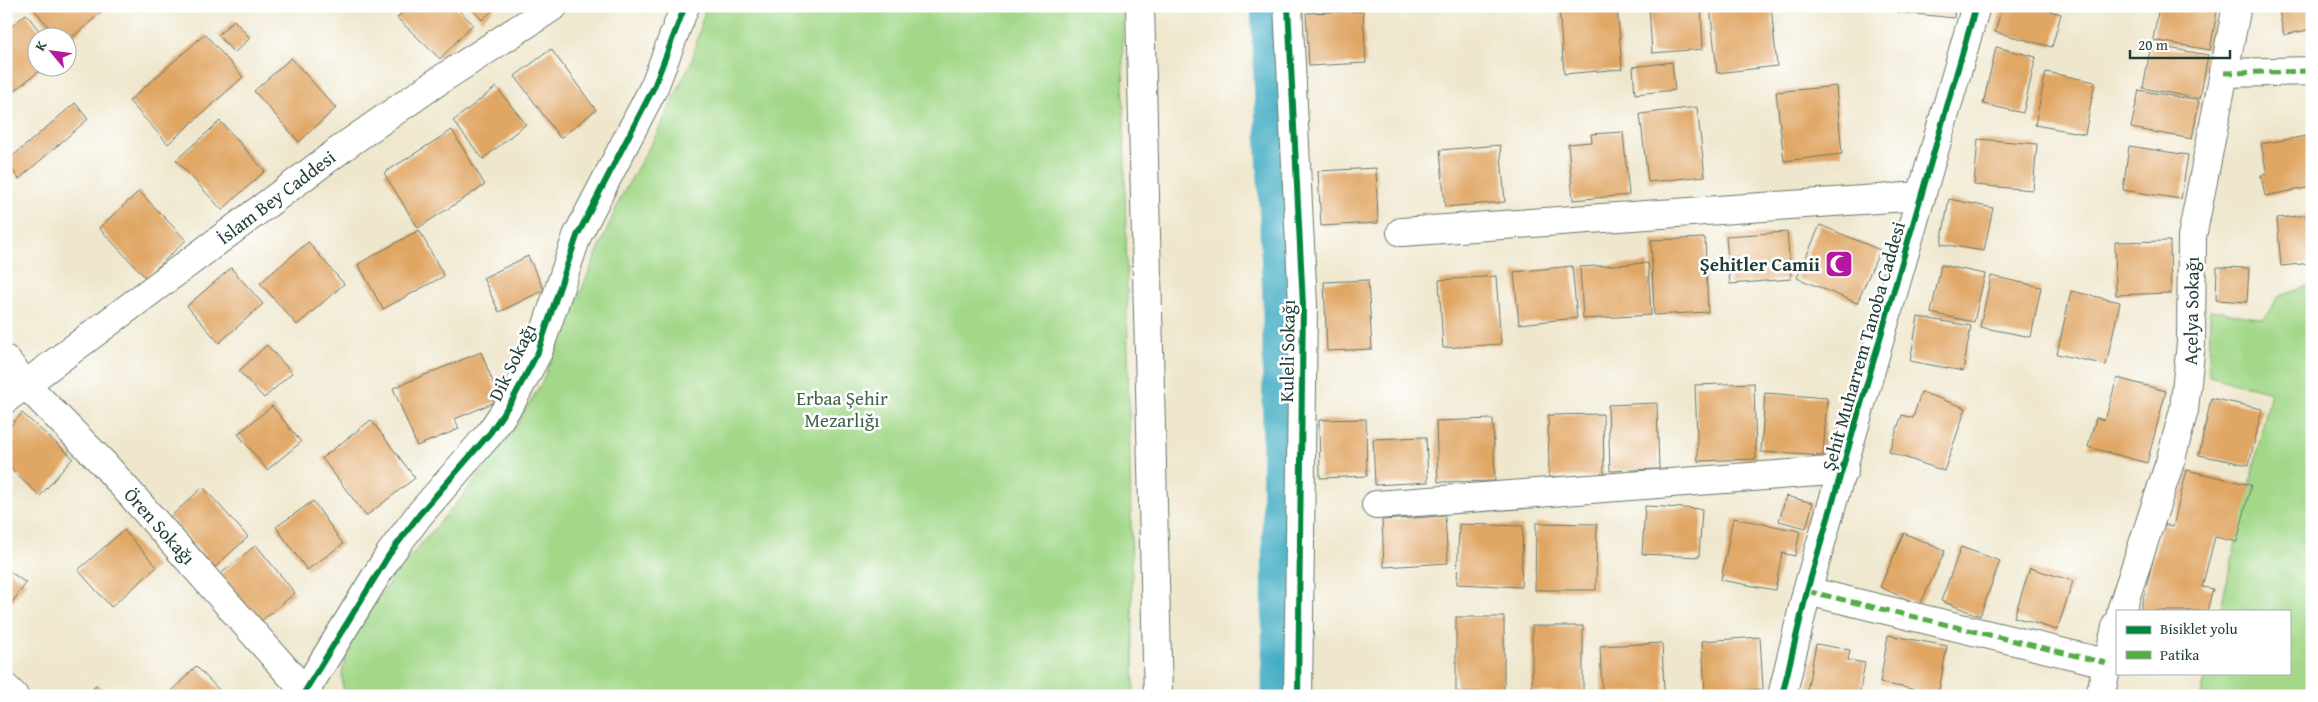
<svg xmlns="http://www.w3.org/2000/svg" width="2318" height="702" font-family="'Gentium Book Plus',serif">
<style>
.green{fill:#a3d889;stroke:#618a5e}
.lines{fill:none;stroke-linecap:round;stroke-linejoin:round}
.canal{stroke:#45aec4;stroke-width:35}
.building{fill:#e0a664}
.minor-casing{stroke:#68786a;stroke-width:30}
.major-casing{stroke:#68786a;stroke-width:30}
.minor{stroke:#fff;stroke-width:28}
.major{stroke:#fff;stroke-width:28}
.quiet{stroke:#52ad45;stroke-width:5;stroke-dasharray:10 5;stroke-linecap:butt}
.cycleway-casing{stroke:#fff;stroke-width:9}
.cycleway{stroke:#00873e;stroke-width:6}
.labels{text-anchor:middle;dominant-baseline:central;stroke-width:5;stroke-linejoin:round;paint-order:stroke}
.street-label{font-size:19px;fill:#1f3d34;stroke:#fff}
.poi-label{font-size:19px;font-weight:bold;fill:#1f3d34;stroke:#fff;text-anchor:end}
.park-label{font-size:19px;fill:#406449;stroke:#fff}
</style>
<rect width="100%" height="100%" fill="#fff"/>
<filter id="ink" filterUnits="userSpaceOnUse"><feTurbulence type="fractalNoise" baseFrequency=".02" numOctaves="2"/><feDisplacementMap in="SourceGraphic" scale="10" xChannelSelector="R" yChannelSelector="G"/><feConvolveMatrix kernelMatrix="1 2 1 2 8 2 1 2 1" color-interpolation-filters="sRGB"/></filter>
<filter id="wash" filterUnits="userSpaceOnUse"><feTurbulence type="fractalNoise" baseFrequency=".0096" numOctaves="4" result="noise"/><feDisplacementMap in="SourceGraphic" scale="20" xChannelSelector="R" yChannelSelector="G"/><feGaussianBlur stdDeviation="1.12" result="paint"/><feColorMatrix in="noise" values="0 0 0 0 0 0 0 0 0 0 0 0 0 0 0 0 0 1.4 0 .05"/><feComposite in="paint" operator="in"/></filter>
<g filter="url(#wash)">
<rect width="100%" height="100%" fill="#efe7cd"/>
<!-- green -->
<g class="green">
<path d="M 706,6 L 1122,6 L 1134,696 L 343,696 L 342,673 L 348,648 L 366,616 L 396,573 L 459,500 L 508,438 L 541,384 L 621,197 L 657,133 L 692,60 Z"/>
<path d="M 2312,284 L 2312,696 L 2201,696 L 2206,673 L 2289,673 L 2289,611 L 2220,611 L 2271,392 L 2209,376 L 2210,310 L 2264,319 L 2278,297 Z"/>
</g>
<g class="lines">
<!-- canal -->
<path class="canal" d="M 1268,6 L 1280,302 L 1279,696"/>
</g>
<g id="blocks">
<!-- building -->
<g class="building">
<path d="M 31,6 L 103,6 L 105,9 L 68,41 L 68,38 L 58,38 Z"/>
<path d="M 409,6 L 454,6 L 473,24 L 440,59 L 397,18 Z"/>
<path d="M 469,6 L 497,6 L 482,20 Z"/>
<path d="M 1559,6 L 1617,6 L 1622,69 L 1564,74 Z"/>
<path d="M 1649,6 L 1701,6 L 1703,49 L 1652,53 Z"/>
<path d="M 1710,6 L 1771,6 L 1777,66 L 1717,73 Z"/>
<path d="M 1898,6 L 1955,6 L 1954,18 L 1897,12 Z"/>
<path d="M 2002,6 L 2032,6 L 2061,14 L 2052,47 L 1995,32 Z"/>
<path d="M 2159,6 L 2218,6 L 2210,50 L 2153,40 Z"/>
<path d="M 2278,6 L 2312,6 L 2312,29 L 2284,35 Z"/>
<path d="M 1363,11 L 1366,63 L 1309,66 L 1306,13 Z"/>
<path d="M 26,14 L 45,38 L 38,38 L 38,68 L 43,68 L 9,95 L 6,91 L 6,23 L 10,28 Z"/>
<path d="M 234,20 L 250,38 L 234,53 L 218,35 Z"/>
<path d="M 205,34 L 243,77 L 168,144 L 129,101 Z"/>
<path d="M 2151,45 L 2208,55 L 2200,99 L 2143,88 Z"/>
<path d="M 1996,47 L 2036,57 L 2023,113 L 1983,104 Z"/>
<path d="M 551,49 L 596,110 L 560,138 L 515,76 Z"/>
<path d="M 291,58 L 336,108 L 299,142 L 254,91 Z"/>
<path d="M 1672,62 L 1675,90 L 1635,94 L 1633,67 Z"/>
<path d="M 2046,72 L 2095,82 L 2085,134 L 2035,125 Z"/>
<path d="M 1836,86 L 1842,154 L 1784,161 L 1776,92 Z"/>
<path d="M 496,87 L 526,124 L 483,159 L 453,121 Z"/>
<path d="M 2139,90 L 2199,101 L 2192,139 L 2131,128 Z"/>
<path d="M 75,103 L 88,119 L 19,179 L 6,162 Z"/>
<path d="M 1697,107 L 1705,176 L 1648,182 L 1640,114 Z"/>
<path d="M 220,121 L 265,171 L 222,210 L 176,160 Z"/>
<path d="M 452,130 L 485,185 L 418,228 L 384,173 Z"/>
<path d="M 1623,132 L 1629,195 L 1573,200 L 1568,144 L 1592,142 L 1591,134 Z"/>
<path d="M 2312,135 L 2312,187 L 2265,196 L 2261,175 L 2267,174 L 2261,144 Z"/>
<path d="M 1978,139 L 2037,144 L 2033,190 L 1974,185 Z"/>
<path d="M 1500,145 L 1505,202 L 1445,207 L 1440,150 Z"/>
<path d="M 2129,146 L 2188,155 L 2181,199 L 2123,190 Z"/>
<path d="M 1376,168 L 1378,223 L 1321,226 L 1318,171 Z"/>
<path d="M 139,191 L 186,240 L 146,278 L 99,228 Z"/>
<path d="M 1949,199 L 1993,208 L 1984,251 L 1941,244 Z"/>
<path d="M 2312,215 L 2312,263 L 2281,266 L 2277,218 Z"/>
<path d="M 1820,225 L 1880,250 L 1857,303 L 1797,278 Z"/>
<path d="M 419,230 L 444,276 L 383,309 L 358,264 Z"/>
<path d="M 1787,232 L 1791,279 L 1730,284 L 1726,236 Z"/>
<path d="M 1705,238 L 1708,312 L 1654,315 L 1651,240 Z"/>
<path d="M 2170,241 L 2171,293 L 2116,295 L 2115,242 Z"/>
<path d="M 308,242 L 344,284 L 297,325 L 260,283 Z"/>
<path d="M 528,256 L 544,290 L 499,312 L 483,278 Z"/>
<path d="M 1648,263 L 1651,315 L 1583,319 L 1580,267 Z"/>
<path d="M 1941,265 L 1985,274 L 1974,322 L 1931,313 Z"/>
<path d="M 1572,266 L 1577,318 L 1519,324 L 1514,272 Z"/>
<path d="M 2217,267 L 2249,268 L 2247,302 L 2216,300 Z"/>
<path d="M 231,268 L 263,304 L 219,343 L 187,306 Z"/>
<path d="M 1496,276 L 1501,344 L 1443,348 L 1439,280 Z"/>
<path d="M 1991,276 L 2041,287 L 2031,337 L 1980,327 Z"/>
<path d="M 1368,280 L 1372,349 L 1327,351 L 1324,282 Z"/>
<path d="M 2071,291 L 2120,302 L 2106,365 L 2057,354 Z"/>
<path d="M 1918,317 L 1971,326 L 1963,371 L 1910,361 Z"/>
<path d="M 267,345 L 292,373 L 264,398 L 239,371 Z"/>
<path d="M 481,352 L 500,400 L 455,419 L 459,429 L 417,446 L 393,388 Z"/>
<path d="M 2117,378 L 2166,391 L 2147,463 L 2088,447 L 2096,418 L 2105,420 Z"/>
<path d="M 1754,383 L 1756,459 L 1698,461 L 1695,385 Z"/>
<path d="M 1921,392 L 1966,408 L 1944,471 L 1889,452 L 1902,415 L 1913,418 Z"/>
<path d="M 1765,393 L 1827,398 L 1823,456 L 1761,452 Z"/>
<path d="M 2211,398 L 2262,409 L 2249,465 L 2199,455 Z"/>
<path d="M 1657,403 L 1659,469 L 1610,471 L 1608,405 Z"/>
<path d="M 272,406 L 301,442 L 267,470 L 238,434 Z"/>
<path d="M 22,413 L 73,458 L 40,496 L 6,465 L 6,431 Z"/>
<path d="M 1603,414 L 1604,476 L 1549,477 L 1548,415 Z"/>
<path d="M 1366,419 L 1367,476 L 1320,478 L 1319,420 Z"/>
<path d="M 1493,419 L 1495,481 L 1438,482 L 1436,421 Z"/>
<path d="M 371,420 L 415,478 L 366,516 L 322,458 Z"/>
<path d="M 1426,437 L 1428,482 L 1375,485 L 1373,439 Z"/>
<path d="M 2187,470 L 2251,485 L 2237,542 L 2215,537 L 2202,587 L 2213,589 L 2207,611 L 2140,611 L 2162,524 L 2173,526 Z"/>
<path d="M 203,487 L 248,537 L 215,567 L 170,517 Z"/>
<path d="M 1786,496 L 1813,503 L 1806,528 L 1779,521 Z"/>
<path d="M 313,501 L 343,544 L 307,570 L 276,527 Z"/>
<path d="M 1645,506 L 1702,509 L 1699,557 L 1642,554 Z"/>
<path d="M 1445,516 L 1448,563 L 1384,567 L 1382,520 Z"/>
<path d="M 1733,518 L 1800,531 L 1795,556 L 1782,553 L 1775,590 L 1721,580 Z"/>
<path d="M 1536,523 L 1597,524 L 1596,590 L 1535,590 Z"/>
<path d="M 1459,524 L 1523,526 L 1521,587 L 1457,584 Z"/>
<path d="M 124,530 L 157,567 L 111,607 L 78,570 Z"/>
<path d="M 1904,533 L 1945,551 L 1920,605 L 1880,587 Z"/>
<path d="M 256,545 L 295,593 L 259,623 L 219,575 Z"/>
<path d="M 1961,547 L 2000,561 L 1980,616 L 1941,601 Z"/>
<path d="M 2030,568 L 2073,581 L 2057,630 L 2014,617 Z"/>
<path d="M 6,569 L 26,583 L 6,611 Z"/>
<rect x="1456" y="617" width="48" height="75"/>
<rect x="1532" y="626" width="51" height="66"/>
<path d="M 1888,635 L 1947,646 L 1938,696 L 1917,696 L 1918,690 L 1880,683 Z"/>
<path d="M 1760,637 L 1763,689 L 1705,693 L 1702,641 Z"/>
<path d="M 1662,643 L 1664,691 L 1602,693 L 1600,646 Z"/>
<path d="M 1816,644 L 1850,650 L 1848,660 L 1865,663 L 1859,696 L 1806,696 Z"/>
<path d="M 196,666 L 225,696 L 167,696 Z"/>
<path d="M 96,685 L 110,696 L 88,696 Z"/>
</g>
</g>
</g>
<g filter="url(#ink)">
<use href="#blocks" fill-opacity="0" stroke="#68786a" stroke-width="1"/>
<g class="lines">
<defs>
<g id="minor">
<path d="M 1288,6 L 1303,305 L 1298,696"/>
<path d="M 2224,73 L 2312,71"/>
<path d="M 1401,232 L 1921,196"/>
<path d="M 6,360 L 26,385 L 104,464 L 309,696"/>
<path d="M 6,399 L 349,143 L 437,82 L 554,6"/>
<path d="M 1376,505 L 1844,470"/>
<path d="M 1807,591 L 2106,663"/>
<path d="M 2121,611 L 2170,462 L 2184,410 L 2191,343 L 2192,237 L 2237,6"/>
<path d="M 6,688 L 14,696"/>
<path d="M 302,696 L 389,555 L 419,515 L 490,433 L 513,399 L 538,352 L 577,236 L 654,87 L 685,6"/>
<path d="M 1782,696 L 1807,591 L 1976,6"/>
<path d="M 2100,696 L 2117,623"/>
</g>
<path id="major" d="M 1140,6 L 1158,696"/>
</defs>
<!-- minor casing -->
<use href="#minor" class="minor-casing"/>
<!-- major casing -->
<use href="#major" class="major-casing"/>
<!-- minor -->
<use href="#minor" class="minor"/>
<!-- major -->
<use href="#major" class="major"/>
<!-- quiet -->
<g class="quiet">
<path d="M 2224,73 L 2312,71"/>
<path d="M 1807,591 L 2106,663"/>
</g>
<defs>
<g id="cycleway">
<path d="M 1288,6 L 1303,305 L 1298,696"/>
<path d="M 302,696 L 389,555 L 419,515 L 490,433 L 513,399 L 538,352 L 577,236 L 654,87 L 685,6"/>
<path d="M 1782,696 L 1807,591 L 1976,6"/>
</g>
</defs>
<!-- cycleway casing -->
<use href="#cycleway" class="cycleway-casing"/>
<!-- cycleway -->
<use href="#cycleway" class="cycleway"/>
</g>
</g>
<!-- icons -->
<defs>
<symbol id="mosque-square" viewBox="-11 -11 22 22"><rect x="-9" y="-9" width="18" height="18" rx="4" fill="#b5179e" stroke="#fff"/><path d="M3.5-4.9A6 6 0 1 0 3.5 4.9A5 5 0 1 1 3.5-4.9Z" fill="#fff"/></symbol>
</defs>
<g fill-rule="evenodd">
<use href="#mosque-square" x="1823" y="248" width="32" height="32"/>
</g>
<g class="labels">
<!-- street labels -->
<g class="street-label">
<text transform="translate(276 197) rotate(-37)">İslam Bey Caddesi</text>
<text transform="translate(2191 311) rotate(-89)">Açelya Sokağı</text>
<text transform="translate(1863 346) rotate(-74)">Şehit Muharrem Tanoba Caddesi</text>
<text transform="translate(1287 351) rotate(-89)">Kuleli Sokağı</text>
<text transform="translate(512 362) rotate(-64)">Dik Sokağı</text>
<text transform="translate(160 526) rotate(48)">Ören Sokağı</text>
</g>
<!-- poi labels -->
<g class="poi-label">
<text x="1820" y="264">Şehitler Camii</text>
</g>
<!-- park labels -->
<g class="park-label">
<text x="842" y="398">Erbaa Şehir<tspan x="842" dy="22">Mezarlığı</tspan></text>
</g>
</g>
<!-- margin -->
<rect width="2318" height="702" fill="none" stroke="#fff" stroke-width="25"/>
<!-- legend -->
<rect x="2116" y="610" width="175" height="65" fill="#ffffff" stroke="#a5b1ae"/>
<rect x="2126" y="626" width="25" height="8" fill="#00873e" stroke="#a5b1ae"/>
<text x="2160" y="634" font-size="15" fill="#1f3d34">Bisiklet yolu</text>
<rect x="2126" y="651" width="25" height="8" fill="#52ad45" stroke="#a5b1ae"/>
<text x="2160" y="660" font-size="15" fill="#1f3d34">Patika</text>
<!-- north arrow -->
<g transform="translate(52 52) rotate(299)"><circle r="24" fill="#ffffff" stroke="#a5b1ae"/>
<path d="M0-4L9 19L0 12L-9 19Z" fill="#b5179e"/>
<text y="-8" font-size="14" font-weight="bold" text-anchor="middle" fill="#1f3d34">K</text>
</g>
<!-- scale -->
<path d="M2130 50v8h100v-8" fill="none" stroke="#1f3d34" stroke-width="2.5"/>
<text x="2138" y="50" font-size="15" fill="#1f3d34" stroke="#ffffff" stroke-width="4" paint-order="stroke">20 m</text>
</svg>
